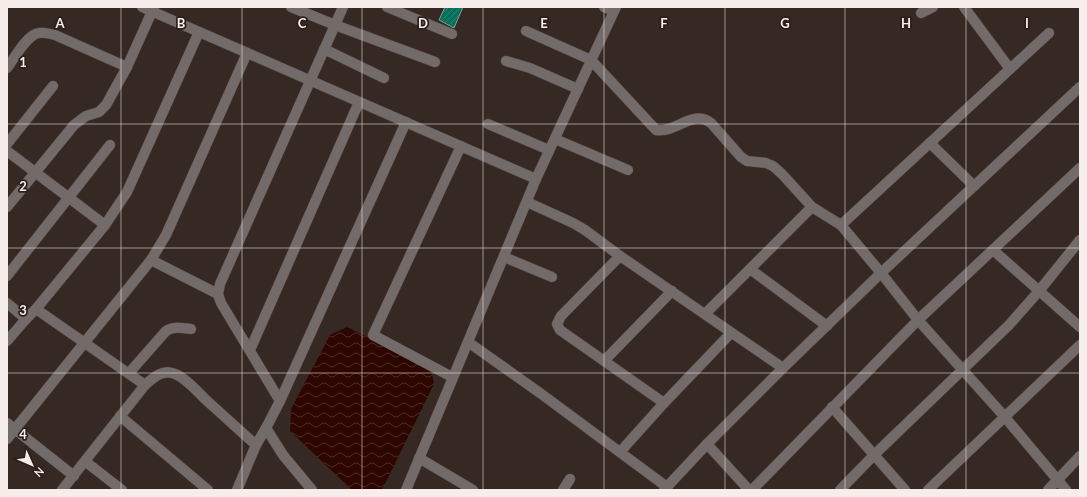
<svg xmlns="http://www.w3.org/2000/svg" width="1087" height="497" font-family="Lato,sans-serif">
<style>
.water{fill:url(#water-waves)}
.building{fill:url(#building-hatch);stroke:#879a93}
.lines{fill:none;stroke-linecap:round;stroke-linejoin:round}
.street-casing{stroke:#51443f;stroke-width:11}
.street{stroke:#736b69;stroke-width:10}
.grid{fill:none;stroke:#f7edea;stroke-width:1;stroke-opacity:0.55}
.grid-label{font-size:13px;text-anchor:middle;font-weight:bold;fill:#f7edea;stroke:#2c1e1a;stroke-width:3.5;stroke-linejoin:round;paint-order:stroke}
</style>
<defs>
<pattern id="water-waves" width="16" height="10" patternUnits="userSpaceOnUse"><rect width="16" height="10" fill="#2e0600"/><path d="M0 5q4-4 8 0t8 0" fill="none" stroke="#4d2b25"/></pattern>
<pattern id="building-hatch" width="6" height="6" patternUnits="userSpaceOnUse"><rect width="6" height="6" fill="#07705a"/><path d="M-1 1l2-2M0 6l6-6M5 7l2-2" fill="none" stroke="#2c8572"/></pattern>
</defs>
<rect width="100%" height="100%" fill="#362823"/>
<!-- water -->
<path class="water" d="M 347,327 L 431,370 L 434,384 L 382,490 L 352,490 L 290,431 L 291,409 L 330,335 Z"/>
<!-- building -->
<path class="building" d="M 445,7 L 463,7 L 454,28 L 439,20 Z"/>
<g class="lines">
<defs>
<g id="street">
<path d="M 142,7 L 536,179 L 406,490"/>
<path d="M 343,7 L 335,25 L 435,62"/>
<path d="M 387,7 L 452,34"/>
<path d="M 604,7 L 614,11"/>
<path d="M 964,7 L 1010,69"/>
<path d="M 921,13 L 933,7"/>
<path d="M 526,31 L 591,60 L 656,130 C 677,133 692,109 711,123 L 741,157 L 747,161 L 766,163 L 773,166 L 782,174 L 812,207 L 841,225 L 881,273 L 918,320 L 1004,416 L 1066,490"/>
<path d="M 324,49 L 384,78"/>
<path d="M 506,61 L 530,68 L 578,89"/>
<path d="M 7,68 C 14,59 27,34 39,33 C 44,32 50,34 55,35 L 127,67"/>
<path d="M 488,124 L 549,150"/>
<path d="M 555,139 L 628,170"/>
<path d="M 930,143 L 974,186"/>
<path d="M 7,144 L 53,86"/>
<path d="M 7,151 L 105,225"/>
<path d="M 536,179 L 616,7"/>
<path d="M 527,202 L 573,223 L 585,230 L 620,256 L 783,368"/>
<path d="M 7,207 L 74,125 L 86,116 L 99,112 L 106,105 L 127,67 L 154,7"/>
<path d="M 841,225 L 1049,33"/>
<path d="M 993,250 L 1080,327"/>
<path d="M 620,256 L 561,316 L 557,324 L 560,330 L 664,403"/>
<path d="M 504,257 L 552,277"/>
<path d="M 151,260 L 218,294"/>
<path d="M 750,269 L 827,326"/>
<path d="M 7,276 L 110,145"/>
<path d="M 7,303 L 26,319 L 36,309 L 145,385 L 62,490"/>
<path d="M 36,309 L 105,225 L 127,192 L 199,32"/>
<path d="M 705,314 L 812,207"/>
<path d="M 7,341 L 26,319"/>
<path d="M 468,342 L 540,393 L 667,487"/>
<path d="M 250,350 L 359,102"/>
<path d="M 604,361 L 672,291"/>
<path d="M 129,373 L 166,331 C 174,326 182,328 191,329"/>
<path d="M 452,377 L 373,335 L 461,146"/>
<path d="M 145,385 C 153,378 161,370 172,373 C 183,375 198,392 206,400 C 223,415 239,430 256,445"/>
<path d="M 280,401 L 221,303 L 218,294 L 220,284 L 335,25 L 291,7"/>
<path d="M 832,407 L 905,490"/>
<path d="M 120,416 L 208,490"/>
<path d="M 7,423 L 74,476"/>
<path d="M 266,428 L 283,455 L 312,490"/>
<path d="M 7,439 L 151,260 L 166,235 L 247,53"/>
<path d="M 707,444 L 749,490"/>
<path d="M 620,452 L 664,403 L 731,333"/>
<path d="M 419,458 L 473,490"/>
<path d="M 86,462 L 122,490"/>
<path d="M 237,490 L 256,445 L 266,428 L 280,401 L 406,122"/>
<path d="M 563,490 L 570,479"/>
<path d="M 664,490 L 707,444 L 783,368 L 881,273 L 1080,87"/>
<path d="M 752,490 L 918,320 L 1080,168"/>
<path d="M 840,490 L 874,455 L 1009,325 L 1039,291 L 1080,240"/>
<path d="M 928,490 L 1080,345"/>
<path d="M 1048,490 L 1080,456"/>
</g>
</defs>
<!-- street casing -->
<use href="#street" class="street-casing"/>
<!-- street -->
<use href="#street" class="street"/>
</g>
<!-- grid -->
<path class="grid" d="M 121,7 L 121,490M 242,7 L 242,490M 362,7 L 362,490M 483,7 L 483,490M 604,7 L 604,490M 725,7 L 725,490M 845,7 L 845,490M 966,7 L 966,490M 7,124 L 1080,124M 7,248 L 1080,248M 7,373 L 1080,373"/>
<g class="grid-label">
<text x="60" y="28">A</text>
<text x="181" y="28">B</text>
<text x="302" y="28">C</text>
<text x="423" y="28">D</text>
<text x="544" y="28">E</text>
<text x="664" y="28">F</text>
<text x="785" y="28">G</text>
<text x="906" y="28">H</text>
<text x="1027" y="28">I</text>
<text x="23" y="67">1</text>
<text x="23" y="191">2</text>
<text x="23" y="315">3</text>
<text x="23" y="439">4</text>
</g>
<!-- border -->
<rect width="1087" height="497" fill="none" stroke="#f7edea" stroke-width="16"/>
<!-- north arrow -->
<g transform="translate(32 465) rotate(135)" stroke="#2c1e1a" stroke-width="3" paint-order="stroke">
<path d="M0-3L7 15L0 10L-7 15Z" fill="#f7edea"/>
<text y="-6" font-size="11" font-weight="bold" text-anchor="middle" fill="#f7edea">N</text>
</g>
</svg>
